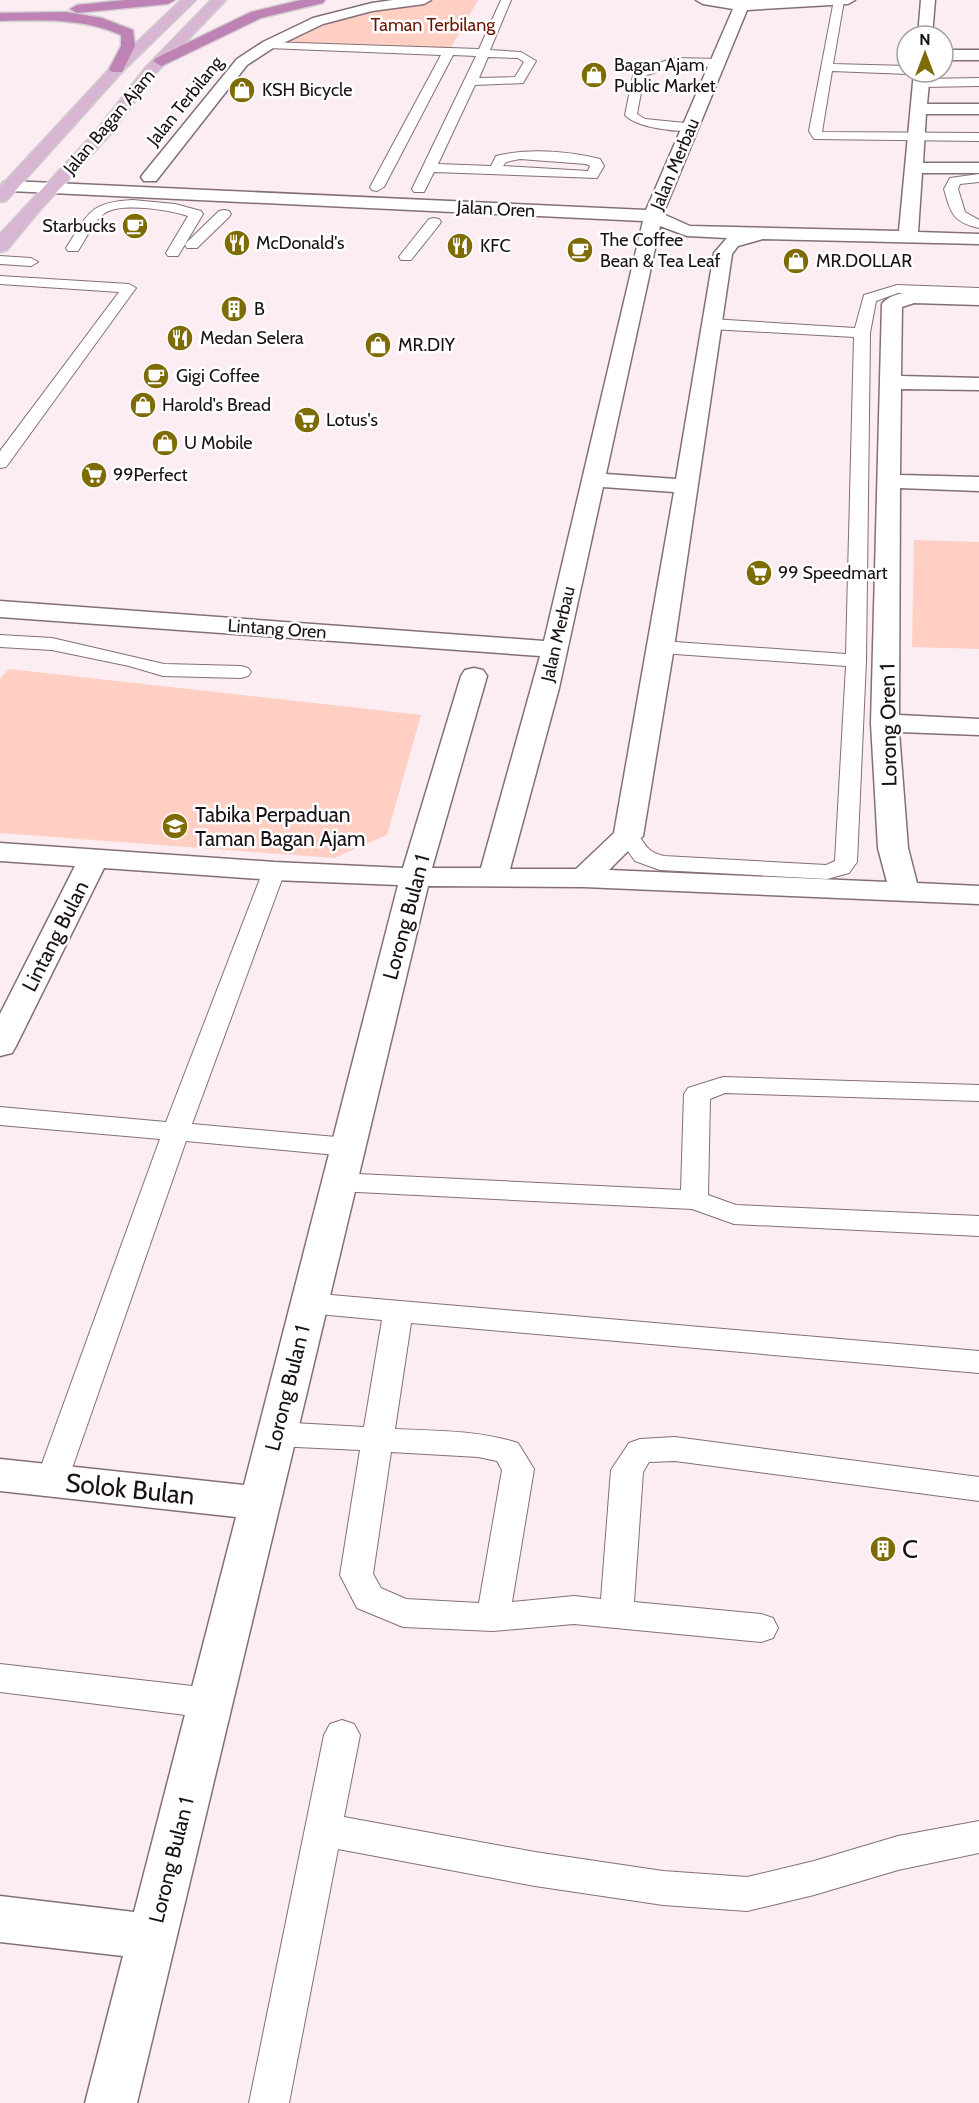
<svg xmlns="http://www.w3.org/2000/svg" width="979" height="2103" font-family="Cabin,sans-serif">
<style>
.green{fill:#ffcfc3}
.lines{fill:none;stroke-linecap:round;stroke-linejoin:round}
.lane-casing{stroke:#846f77;stroke-width:2}
.street-casing{stroke:#846f77;stroke-width:3}
.primary-casing{stroke:#d1cfd0;stroke-width:3}
.highway-casing{stroke:#d1cfd0;stroke-width:3}
.lane{fill:#fff;fill-rule:evenodd}
.street{fill:#fff;fill-rule:evenodd}
.primary{fill:#d8b5d2;fill-rule:evenodd}
.highway{fill:#be83b4;fill-rule:evenodd}
.labels{text-anchor:middle;dominant-baseline:central;stroke-width:5;stroke-linejoin:round;paint-order:stroke}
.far-park-label{font-size:18px;fill:#681300;stroke:#fff}
.far-poi-label{font-size:18px;fill:#1a1115;stroke:#fff;text-anchor:start}
.far-street-label{font-size:18px;fill:#1a1115;stroke:#fff}
.street-label{font-size:21px;fill:#1a1115;stroke:#fff}
.poi-label{font-size:21px;fill:#1a1115;stroke:#fff;text-anchor:start}
.near-street-label{font-size:26px;fill:#1a1115;stroke:#fff}
.near-poi-label{font-size:26px;fill:#1a1115;stroke:#fff;text-anchor:start}
</style>
<rect width="100%" height="100%" fill="#fcedf3"/>
<!-- green -->
<g class="green">
<path d="M 424,0 L 478,0 L 449,51 L 268,45 L 318,21 Z"/>
<path d="M 914,540 L 979,542 L 979,649 L 912,647 Z"/>
<path d="M 9,669 L 421,715 L 387,835 L 334,858 L 0,833 L 0,678 Z"/>
</g>
<g class="lines">
<defs>
<g id="lane">
<path d="M 501,0 L 511,0 L 490,50 L 521,52 L 536,61 L 523,83 L 475,85 L 438,164 L 491,166 L 496,156 C 528,148 568,151 600,159 L 604,166 L 597,178 L 434,172 L 424,192 L 414,192 L 412,189 L 476,56 L 453,55 L 384,187 L 377,191 L 372,190 L 370,187 L 441,55 L 268,48 L 262,45 L 268,42 L 479,49 ZM 488,57 L 518,58 L 524,62 L 515,77 L 479,78 ZM 520,159 L 586,164 L 590,166 L 588,171 L 503,166 L 506,162 Z"/>
<path d="M 834,0 L 844,1 L 833,64 L 907,66 L 907,72 L 912,72 L 907,74 L 832,71 L 822,132 L 979,133 L 979,141 L 814,139 L 809,131 Z"/>
<path d="M 674,58 L 718,59 L 724,63 L 718,67 L 675,66 L 644,76 L 637,114 L 645,119 L 695,124 L 697,127 L 695,130 C 679,133 637,128 625,115 L 634,71 Z"/>
<path d="M 979,78 L 979,86 L 922,87 L 916,83 L 922,79 Z"/>
<path d="M 979,174 L 979,182 L 960,184 L 958,189 L 965,212 L 979,220 L 979,228 C 953,222 951,214 944,189 L 950,178 Z"/>
<path d="M 133,200 L 175,204 L 201,211 L 203,214 L 178,256 L 168,256 L 166,253 L 188,216 C 169,210 122,202 105,213 C 93,221 86,239 78,251 L 68,251 L 66,248 C 88,214 89,202 133,200 Z"/>
<path d="M 224,210 L 229,211 L 231,214 L 229,217 L 197,248 L 187,248 L 185,245 L 187,242 L 219,211 Z"/>
<path d="M 434,218 L 439,219 L 441,222 L 439,225 L 411,260 L 401,260 L 399,257 L 401,254 L 429,219 Z"/>
<path d="M 0,256 L 31,258 L 38,262 L 31,266 L 0,264 Z"/>
<path d="M 0,276 L 129,284 L 136,288 L 6,467 L 0,468 L 0,451 L 119,292 L 0,284 Z"/>
<path d="M 897,285 L 979,288 L 979,296 L 898,293 L 876,301 L 870,333 L 866,661 L 857,862 L 849,873 L 827,879 L 660,870 L 635,861 L 617,836 L 620,831 C 639,827 639,840 650,850 C 654,853 659,855 664,856 L 826,865 L 835,861 L 846,666 L 661,653 L 654,651 L 651,647 L 654,643 L 661,641 L 846,654 L 854,337 L 711,329 L 703,324 L 711,319 L 855,328 L 864,295 Z"/>
<path d="M 0,635 L 52,638 L 164,664 L 241,666 L 248,668 L 251,672 L 248,676 L 241,678 L 163,676 L 129,666 L 52,650 L 0,647 Z"/>
<path d="M 274,864 L 282,866 L 285,871 L 192,1124 L 347,1138 L 356,1141 L 360,1147 L 356,1153 L 347,1156 L 186,1141 L 68,1480 L 63,1489 L 52,1492 L 41,1489 L 36,1480 L 160,1139 L 0,1125 L 0,1107 L 166,1122 L 263,871 L 266,866 Z"/>
<path d="M 723,1077 L 979,1085 L 979,1101 L 725,1093 L 710,1099 L 708,1195 L 736,1205 L 979,1216 L 979,1236 L 734,1224 L 692,1209 L 338,1191 L 328,1189 L 324,1182 L 328,1175 L 338,1173 L 681,1190 L 684,1094 L 688,1088 Z"/>
<path d="M 308,1293 L 979,1351 L 979,1373 L 411,1323 L 395,1429 C 436,1431 478,1430 518,1443 L 534,1469 L 512,1602 L 574,1596 L 601,1599 L 611,1470 L 629,1443 L 640,1439 L 675,1437 L 979,1477 L 979,1501 L 675,1461 L 649,1462 L 643,1472 L 634,1602 L 761,1614 L 773,1618 L 778,1628 L 773,1638 L 761,1642 L 574,1624 L 493,1631 L 403,1627 L 357,1608 L 340,1575 L 360,1450 L 276,1446 L 265,1442 L 261,1434 L 265,1426 L 276,1422 L 364,1427 L 382,1320 L 308,1313 L 298,1310 L 293,1303 L 298,1296 ZM 391,1452 L 478,1457 L 497,1461 L 502,1470 L 479,1603 L 406,1599 L 381,1588 L 373,1574 Z"/>
<path d="M 0,1664 L 210,1688 L 222,1693 L 227,1703 L 222,1713 L 210,1718 L 0,1692 Z"/>
<path d="M 342,1720 L 354,1724 L 360,1735 L 344,1817 L 535,1852 L 663,1871 L 747,1877 L 814,1861 L 898,1836 L 979,1821 L 979,1853 L 898,1870 L 814,1895 L 747,1911 L 663,1905 L 535,1886 L 338,1849 L 289,2103 L 249,2103 L 324,1735 L 330,1724 Z"/>
</g>
<g id="street">
<path d="M 393,0 L 431,0 L 424,4 L 372,11 L 323,24 L 273,48 L 247,65 L 156,181 L 144,181 L 141,177 L 144,173 L 237,59 L 263,42 L 313,18 L 372,3 Z"/>
<path d="M 696,0 L 855,0 L 848,4 L 747,10 L 663,214 L 690,226 L 899,231 L 914,72 L 930,72 L 927,104 L 979,104 L 979,114 L 926,114 L 923,163 L 979,163 L 979,173 L 922,173 L 918,232 L 979,234 L 979,244 L 763,239 L 738,246 L 732,254 L 674,647 L 643,836 L 609,870 L 887,882 L 878,848 L 871,723 L 882,304 C 896,284 957,293 979,293 L 979,305 L 914,303 L 902,307 L 901,376 L 979,378 L 979,390 L 901,389 L 900,475 L 979,477 L 979,491 L 900,488 L 899,715 L 979,719 L 979,735 L 899,732 L 908,848 L 917,883 L 979,886 L 979,904 L 584,887 L 428,886 L 137,2103 L 85,2103 L 123,1956 L 0,1942 L 0,1896 L 134,1912 L 236,1517 L 0,1491 L 0,1459 L 244,1485 L 398,885 L 274,880 L 104,868 L 16,1046 L 12,1053 L 0,1056 L 0,1014 L 75,866 L 0,861 L 0,843 L 274,862 L 403,868 L 461,676 L 465,670 L 474,668 L 483,670 L 487,676 L 432,868 L 481,868 L 540,656 L 0,617 L 0,601 L 544,641 L 643,221 L 10,191 L 4,190 L 1,186 L 4,182 L 10,181 L 646,210 L 733,9 L 703,4 ZM 660,226 L 687,236 L 727,238 L 714,253 L 676,479 L 606,474 ZM 603,487 L 674,492 L 614,833 L 576,869 L 510,869 L 559,688 Z"/>
<path d="M 921,0 L 935,0 L 932,36 L 918,36 Z"/>
<rect x="943" y="50" width="36" height="10"/>
</g>
<g id="primary">
<path d="M 181,0 L 196,0 L 122,72 L 6,201 L 0,202 L 0,187 L 112,66 Z"/>
<path d="M 211,0 L 226,0 L 156,73 L 108,137 L 40,210 L 7,250 L 0,252 L 0,234 L 96,131 L 146,67 Z"/>
</g>
<g id="highway">
<path d="M 125,0 L 175,0 L 168,4 L 77,13 L 70,9 L 77,5 Z"/>
<path d="M 301,0 L 325,0 L 323,3 L 261,18 L 166,64 L 161,66 L 153,61 L 156,58 L 251,12 Z"/>
<path d="M 66,12 L 102,18 L 133,30 L 135,46 L 122,72 L 112,72 L 109,69 L 121,46 L 121,35 C 82,18 42,20 0,21 L 0,13 Z"/>
</g>
</defs>
<!-- lane casing -->
<use href="#lane" class="lane-casing"/>
<!-- street casing -->
<use href="#street" class="street-casing"/>
<!-- primary casing -->
<use href="#primary" class="primary-casing"/>
<!-- highway casing -->
<use href="#highway" class="highway-casing"/>
<!-- lane -->
<use href="#lane" class="lane"/>
<!-- street -->
<use href="#street" class="street"/>
<!-- primary -->
<use href="#primary" class="primary"/>
<!-- highway -->
<use href="#highway" class="highway"/>
</g>
<!-- icons -->
<defs>
<symbol id="shop-disc" viewBox="-11 -11 22 22"><circle r="9.5" fill="#7e6b04" stroke="#fff"/><path d="M-5-2.5h2.3a2.7 3.5 0 0 1 5.4 0H5L5.5 6h-11ZM-1.5-2.5h3a1.5 2.3 0 0 0-3 0Z" fill="#fff"/></symbol>
<symbol id="cafe-disc" viewBox="-11 -11 22 22"><circle r="9.5" fill="#7e6b04" stroke="#fff"/><path d="M-5.5-4.5H6V0H3Q3 3.5 0 3.5H-2.5Q-5.5 3.5-5.5 0ZM3-3.2v2h1.7v-2ZM-6 4.5H4V6H-6Z" fill="#fff"/></symbol>
<symbol id="restaurant-disc" viewBox="-11 -11 22 22"><circle r="9.5" fill="#7e6b04" stroke="#fff"/><path d="M-5-6h1v4h1v-4h1v4h1v-4h1v5L-1.5 .5V6h-2V.5L-5-1ZM5-6V6H3V1.5H1.5Q1.5-4 5-6Z" fill="#fff"/></symbol>
<symbol id="building-disc" viewBox="-11 -11 22 22"><circle r="9.5" fill="#7e6b04" stroke="#fff"/><path d="M-4-6H4V6H1V3H-1V6H-4ZM-2.5-4.3h1.7v1.8h-1.7ZM.8-4.3h1.7v1.8H.8ZM-2.5-1h1.7V.8h-1.7ZM.8-1h1.7V.8H.8Z" fill="#fff"/></symbol>
<symbol id="supermarket-disc" viewBox="-11 -11 22 22"><circle r="9.5" fill="#7e6b04" stroke="#fff"/><path d="M-6-5.5h2.5l.6 2H6L4.5 2H-2.5L-4.4-4H-6ZM-1.5 3.2a1.3 1.3 0 1 0 .1 0ZM3 3.2a1.3 1.3 0 1 0 .1 0Z" fill="#fff"/></symbol>
<symbol id="school-disc" viewBox="-11 -11 22 22"><circle r="9.5" fill="#7e6b04" stroke="#fff"/><path d="M0-5L7-2L0 1L-7-2ZM-4 1L0 2.5L4 1V4Q0 6-4 4Z" fill="#fff"/></symbol>
</defs>
<g fill-rule="evenodd">
<use href="#shop-disc" x="579" y="60" width="30" height="30"/>
<use href="#shop-disc" x="227" y="75" width="30" height="30"/>
<use href="#cafe-disc" x="120" y="211" width="30" height="30"/>
<use href="#restaurant-disc" x="222" y="228" width="30" height="30"/>
<use href="#restaurant-disc" x="445" y="231" width="30" height="30"/>
<use href="#cafe-disc" x="565" y="235" width="30" height="30"/>
<use href="#shop-disc" x="781" y="246" width="30" height="30"/>
<use href="#building-disc" x="219" y="294" width="30" height="30"/>
<use href="#restaurant-disc" x="165" y="323" width="30" height="30"/>
<use href="#shop-disc" x="363" y="330" width="30" height="30"/>
<use href="#cafe-disc" x="141" y="361" width="30" height="30"/>
<use href="#shop-disc" x="128" y="390" width="30" height="30"/>
<use href="#supermarket-disc" x="292" y="405" width="30" height="30"/>
<use href="#shop-disc" x="150" y="428" width="30" height="30"/>
<use href="#supermarket-disc" x="79" y="460" width="30" height="30"/>
<use href="#supermarket-disc" x="744" y="558" width="30" height="30"/>
<use href="#school-disc" x="160" y="811" width="30" height="30"/>
<use href="#building-disc" x="868" y="1534" width="30" height="30"/>
</g>
<g class="labels">
<!-- far-park labels -->
<g class="far-park-label">
<text x="433" y="25">Taman Terbilang</text>
</g>
<!-- far-poi labels -->
<g class="far-poi-label">
<text x="614" y="65">Bagan Ajam<tspan x="614" dy="21">Public Market</tspan></text>
<text x="262" y="90">KSH Bicycle</text>
<text x="116" y="226" text-anchor="end">Starbucks</text>
<text x="600" y="240">The Coffee<tspan x="600" dy="21">Bean &amp; Tea Leaf</tspan></text>
<text x="256" y="243">McDonald's</text>
<text x="480" y="246">KFC</text>
<text x="816" y="261">MR.DOLLAR</text>
<text x="254" y="309">B</text>
<text x="200" y="338">Medan Selera</text>
<text x="398" y="345">MR.DIY</text>
<text x="176" y="376">Gigi Coffee</text>
<text x="162" y="405">Harold's Bread</text>
<text x="326" y="420">Lotus's</text>
<text x="184" y="443">U Mobile</text>
<text x="113" y="475">99Perfect</text>
<text x="778" y="573">99 Speedmart</text>
</g>
<!-- far-street labels -->
<g class="far-street-label">
<text transform="translate(185 101) rotate(-51)">Jalan Terbilang</text>
<text transform="translate(109 122) rotate(-50)">Jalan Bagan Ajam</text>
<text transform="translate(675 164) rotate(-67)">Jalan Merbau</text>
<text transform="translate(496 209) rotate(3)">Jalan Oren</text>
<text transform="translate(277 629) rotate(4)">Lintang Oren</text>
<text transform="translate(558 634) rotate(-77)">Jalan Merbau</text>
</g>
<!-- street labels -->
<g class="street-label">
<text transform="translate(888 725) rotate(-91)">Lorong Oren 1</text>
<text transform="translate(406 917) rotate(-75)">Lorong Bulan 1</text>
<text transform="translate(55 936) rotate(-63)">Lintang Bulan</text>
<text transform="translate(287 1388) rotate(-76)">Lorong Bulan 1</text>
<text transform="translate(171 1860) rotate(-76)">Lorong Bulan 1</text>
</g>
<!-- poi labels -->
<g class="poi-label">
<text x="195" y="814">Tabika Perpaduan<tspan x="195" dy="24">Taman Bagan Ajam</tspan></text>
</g>
<!-- near-street labels -->
<g class="near-street-label">
<text transform="translate(130 1489) rotate(6)">Solok Bulan</text>
</g>
<!-- near-poi labels -->
<g class="near-poi-label">
<text x="902" y="1549">C</text>
</g>
</g>
<!-- north arrow -->
<g transform="translate(925 54)"><circle r="28" fill="#ffffff" stroke="#a3a0a1" stroke-width="1.5"/>
<path d="M0-4.5L10 22L0 15L-10 22Z" fill="#7e6b04"/>
<text y="-9" font-size="16" font-weight="bold" text-anchor="middle" fill="#1a1115">N</text>
</g>
</svg>
